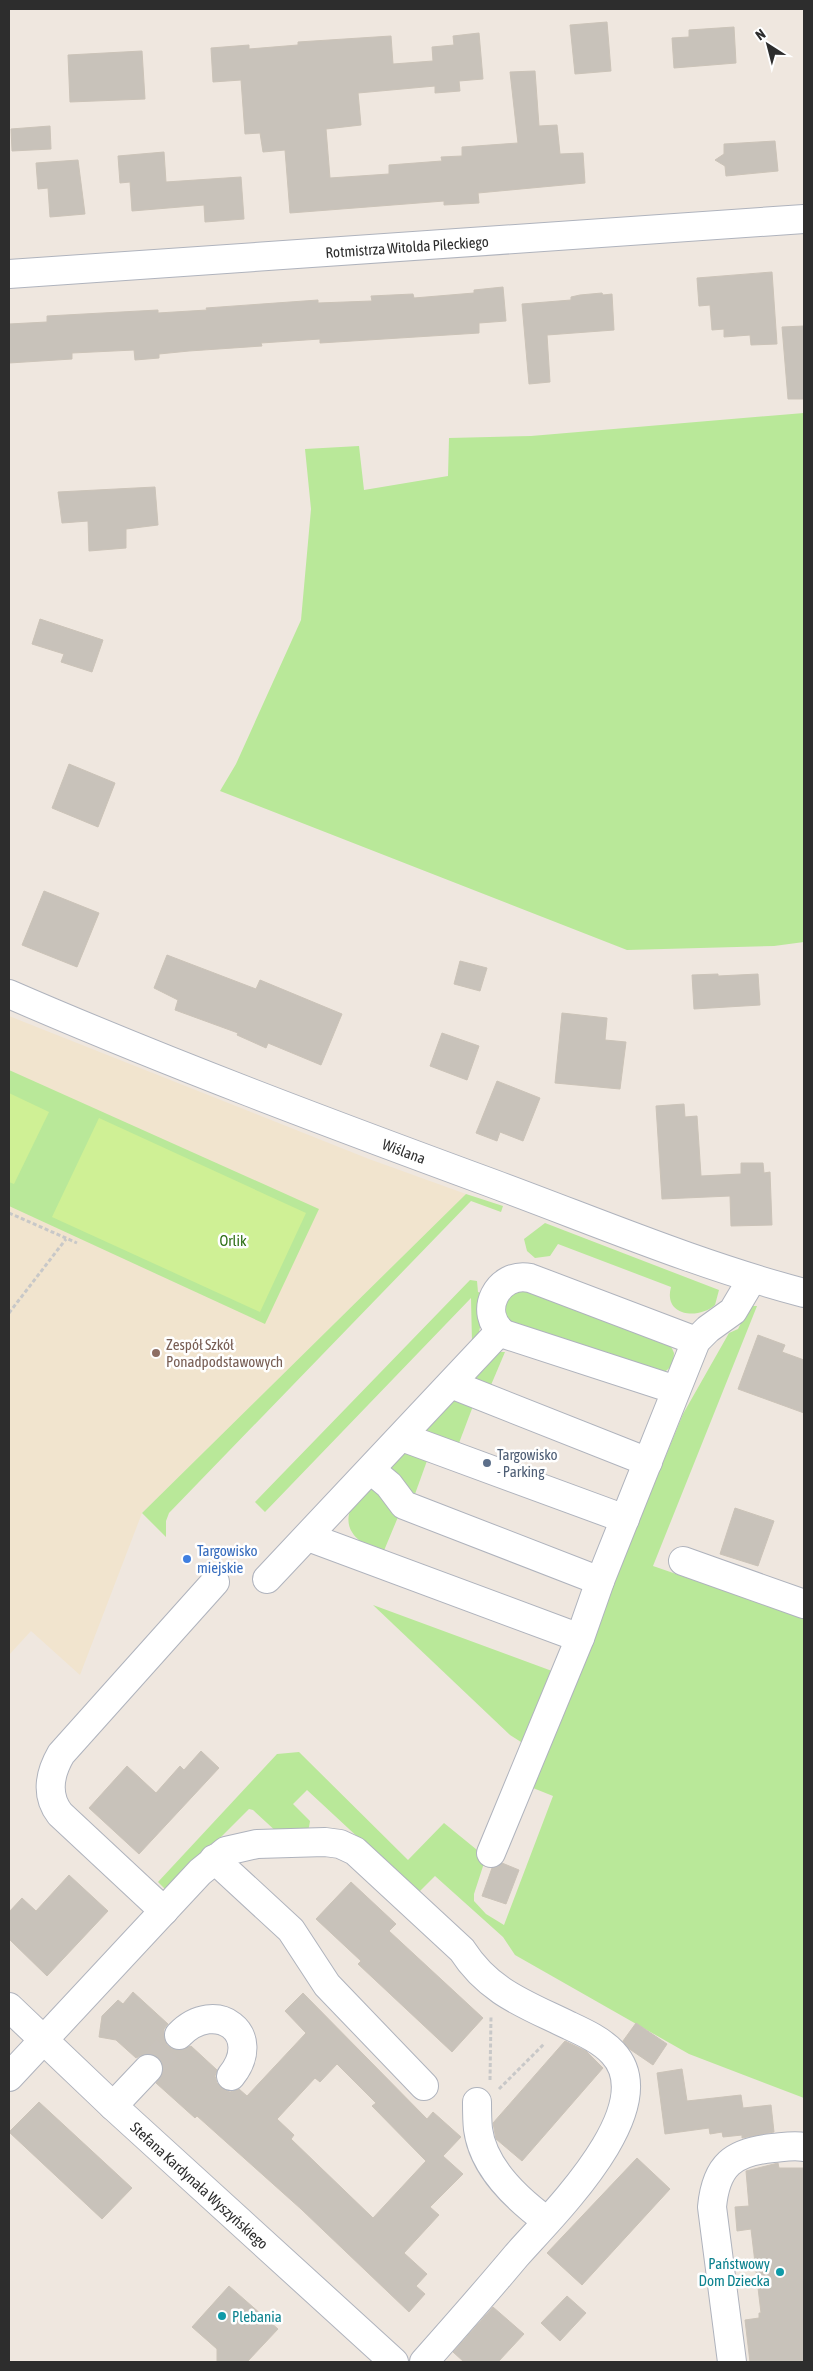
<svg xmlns="http://www.w3.org/2000/svg" width="813" height="2371" font-family="'Asap Condensed',sans-serif">
<style>
.education{fill:#f1e4ce}
.green{fill:#b9e899}
.pitch{fill:#cff095}
.building{fill:#c8c2ba;stroke:#cbc3b8;fill-rule:evenodd}
.lines{fill:none;stroke-linecap:round;stroke-linejoin:round}
.minor-tunnel{stroke:#c8c2bb;stroke-width:28;stroke-dasharray:28 14;stroke-linecap:butt}
.minor-casing{stroke:#afb3bd;stroke-width:30}
.path{stroke:#c8c8c8;stroke-width:3;stroke-dasharray:4 2.5;stroke-linecap:butt}
.minor{stroke:#fff;stroke-width:28}
.education-dot{fill:#8d6e63;stroke:#fff;stroke-width:2}
.service-dot{fill:#5c6f8a;stroke:#fff;stroke-width:2}
.shop-dot{fill:#3f7fe0;stroke:#fff;stroke-width:2}
.culture-dot{fill:#0f9aa8;stroke:#fff;stroke-width:2}
.labels{text-anchor:middle;dominant-baseline:central;stroke-width:5;stroke-linejoin:round;paint-order:stroke}
.street-label{font-size:15px;fill:#2d2d2d;stroke:#fff}
.park-label{font-size:15px;fill:#2f7017;stroke:#fff}
.education-label{font-size:15px;fill:#785e54;stroke:#fff;text-anchor:start}
.service-label{font-size:15px;fill:#4e5e75;stroke:#fff;text-anchor:start}
.shop-label{font-size:15px;fill:#366cbe;stroke:#fff;text-anchor:start}
.culture-label{font-size:15px;fill:#0d838f;stroke:#fff;text-anchor:end}
</style>
<rect width="100%" height="100%" fill="#efe7df"/>
<!-- education -->
<path class="education" d="M 9,1016 L 369,1159 L 466,1194 L 142,1513 L 80,1675 L 31,1631 L 9,1655 Z"/>
<!-- green -->
<g class="green">
<path d="M 804,413 L 804,942 L 774,946 L 627,950 L 220,791 L 236,764 L 301,620 L 311,509 L 305,449 L 359,446 L 364,490 L 448,476 L 449,438 L 531,436 Z"/>
<path d="M 9,1070 L 319,1209 L 265,1324 L 9,1206 Z"/>
<path d="M 466,1194 L 503,1206 L 501,1212 L 471,1201 L 169,1513 L 166,1521 L 166,1537 L 142,1513 Z"/>
<path d="M 545,1223 L 719,1290 L 715,1305 C 698,1320 663,1316 671,1287 L 558,1244 L 550,1256 L 535,1258 L 527,1251 L 524,1239 Z"/>
<path d="M 470,1280 L 477,1281 L 478,1292 L 487,1295 L 479,1332 L 472,1343 L 471,1298 L 265,1512 L 255,1502 Z"/>
<path d="M 517,1287 L 670,1344 L 674,1353 L 673,1365 L 661,1375 L 511,1325 L 502,1308 Z"/>
<path d="M 752,1306 L 757,1306 L 653,1566 L 804,1618 L 804,2098 L 689,2054 L 515,1955 L 503,1937 L 435,1876 L 418,1893 L 307,1790 L 293,1804 L 310,1821 L 309,1827 L 306,1833 L 279,1834 L 253,1810 L 249,1809 L 167,1891 L 158,1882 L 277,1754 L 299,1752 L 408,1860 L 444,1823 L 482,1854 L 485,1860 L 474,1894 L 474,1901 L 486,1914 L 504,1925 L 553,1796 L 533,1788 L 575,1677 L 683,1414 L 729,1333 L 738,1329 L 745,1315 Z"/>
<path d="M 500,1352 L 505,1352 L 491,1385 L 474,1380 Z"/>
<path d="M 456,1399 L 473,1406 L 459,1443 L 424,1431 Z"/>
<path d="M 406,1450 L 428,1458 L 415,1494 L 407,1491 L 388,1470 Z"/>
<path d="M 371,1486 L 384,1496 L 398,1517 L 383,1553 C 366,1547 342,1534 350,1511 C 354,1501 364,1493 371,1486 Z"/>
<path d="M 373,1605 L 552,1671 L 525,1739 L 521,1742 L 510,1735 Z"/>
</g>
<!-- pitch -->
<g class="pitch">
<path d="M 9,1093 L 49,1112 L 14,1184 L 9,1182 Z"/>
<path d="M 99,1118 L 306,1213 L 260,1312 L 52,1217 Z"/>
</g>
<!-- building -->
<g class="building">
<path d="M 607,22 L 611,71 L 575,74 L 570,25 Z"/>
<path d="M 734,27 L 736,63 L 674,68 L 672,38 L 689,37 L 689,30 Z"/>
<path d="M 479,33 L 483,79 L 459,81 L 460,91 L 435,93 L 435,86 L 358,93 L 361,125 L 326,129 L 330,178 L 389,174 L 389,165 L 442,161 L 441,157 L 462,156 L 462,147 L 518,143 L 510,72 L 535,71 L 539,126 L 557,125 L 560,154 L 583,153 L 585,183 L 478,193 L 479,203 L 444,205 L 444,201 L 290,213 L 285,150 L 263,152 L 260,133 L 245,134 L 241,80 L 213,82 L 211,48 L 249,45 L 249,49 L 298,45 L 298,42 L 391,36 L 393,64 L 433,61 L 432,47 L 454,45 L 453,36 Z"/>
<path d="M 142,51 L 145,99 L 70,102 L 68,55 Z"/>
<path d="M 50,126 L 51,149 L 12,151 L 11,129 Z"/>
<path d="M 775,141 L 778,171 L 726,176 L 725,166 L 715,160 L 724,154 L 724,144 Z"/>
<path d="M 164,152 L 166,182 L 241,177 L 244,219 L 205,222 L 204,205 L 132,211 L 130,182 L 120,183 L 118,156 Z"/>
<path d="M 78,160 L 85,214 L 50,217 L 48,188 L 38,189 L 36,163 Z"/>
<path d="M 772,272 L 777,344 L 751,345 L 750,335 L 724,337 L 724,329 L 712,330 L 710,305 L 699,306 L 697,278 Z"/>
<path d="M 503,287 L 506,321 L 479,323 L 479,333 L 320,343 L 320,339 L 261,343 L 262,346 L 189,351 L 159,354 L 159,358 L 135,360 L 134,350 L 72,353 L 72,359 L 9,363 L 9,324 L 47,322 L 47,316 L 158,310 L 158,313 L 207,310 L 206,308 L 318,300 L 318,303 L 372,301 L 371,296 L 413,294 L 414,298 L 474,293 L 474,290 Z"/>
<path d="M 602,293 L 603,295 L 612,294 L 614,330 L 547,335 L 550,382 L 529,384 L 522,304 L 571,300 L 571,297 L 580,295 Z"/>
<path d="M 804,326 L 804,399 L 788,399 L 782,327 Z"/>
<path d="M 155,487 L 158,525 L 126,529 L 126,548 L 89,551 L 88,521 L 62,523 L 58,492 Z"/>
<path d="M 40,619 L 103,640 L 92,672 L 61,662 L 64,654 L 32,644 Z"/>
<path d="M 69,764 L 115,783 L 98,827 L 52,808 Z"/>
<path d="M 44,891 L 99,913 L 77,967 L 22,945 Z"/>
<path d="M 167,955 L 256,989 L 260,980 L 342,1014 L 321,1065 L 268,1043 L 266,1048 L 237,1035 L 238,1033 L 175,1010 L 178,1000 L 154,988 Z"/>
<path d="M 460,961 L 487,968 L 480,991 L 454,984 Z"/>
<path d="M 718,974 L 718,976 L 758,974 L 760,1005 L 694,1009 L 692,975 Z"/>
<path d="M 562,1013 L 607,1018 L 605,1040 L 626,1042 L 620,1089 L 555,1083 Z"/>
<path d="M 442,1033 L 479,1046 L 467,1080 L 430,1066 Z"/>
<path d="M 497,1081 L 540,1098 L 523,1141 L 500,1132 L 497,1141 L 476,1133 Z"/>
<path d="M 684,1104 L 685,1117 L 697,1116 L 701,1176 L 741,1174 L 741,1163 L 763,1163 L 764,1173 L 770,1172 L 772,1225 L 731,1226 L 730,1196 L 662,1199 L 656,1106 Z"/>
<path d="M 758,1335 L 785,1345 L 782,1352 L 804,1360 L 804,1413 L 738,1389 Z"/>
<path d="M 735,1508 L 774,1521 L 758,1566 L 720,1554 Z"/>
<path d="M 201,1751 L 219,1768 L 139,1854 L 89,1808 L 127,1766 L 156,1793 L 180,1766 L 184,1770 Z"/>
<path d="M 502,1863 L 519,1870 L 506,1904 L 482,1896 L 492,1868 Z"/>
<path d="M 69,1875 L 108,1911 L 47,1976 L 9,1939 L 9,1912 L 22,1898 L 36,1911 Z"/>
<path d="M 351,1882 L 396,1924 L 389,1931 L 483,2018 L 452,2052 L 358,1964 L 361,1961 L 316,1919 Z"/>
<path d="M 133,1992 L 168,2024 L 164,2029 L 164,2036 L 167,2045 L 173,2049 L 180,2050 L 191,2046 L 217,2070 L 215,2076 L 217,2083 L 223,2089 L 230,2092 L 239,2089 L 247,2096 L 306,2033 L 285,2011 L 303,1993 L 427,2119 L 433,2112 L 461,2137 L 443,2156 L 463,2174 L 430,2207 L 439,2215 L 404,2253 L 427,2274 L 416,2286 L 425,2294 L 409,2312 L 301,2209 L 197,2116 L 195,2118 L 156,2083 L 163,2072 L 163,2064 L 158,2057 L 151,2054 L 144,2054 L 136,2058 L 116,2040 L 99,2037 L 102,2016 L 118,2000 L 123,2004 ZM 337,2064 L 376,2103 L 372,2106 L 426,2161 L 373,2218 L 291,2139 L 294,2135 L 277,2119 L 315,2078 L 320,2082 Z"/>
<path d="M 636,2023 L 667,2044 L 653,2065 L 628,2048 L 623,2041 Z"/>
<path d="M 565,2041 L 586,2051 L 603,2068 L 522,2161 L 496,2139 L 493,2123 Z"/>
<path d="M 682,2069 L 687,2101 L 741,2095 L 743,2108 L 771,2105 L 774,2132 L 742,2138 L 742,2135 L 723,2137 L 722,2132 L 710,2134 L 709,2128 L 665,2134 L 657,2073 Z"/>
<path d="M 39,2102 L 132,2188 L 102,2219 L 9,2132 Z"/>
<path d="M 637,2158 L 670,2189 L 582,2285 L 547,2253 Z"/>
<path d="M 778,2163 L 779,2168 L 804,2168 L 804,2362 L 750,2362 L 745,2320 L 759,2318 L 759,2313 L 761,2313 L 751,2229 L 737,2231 L 735,2207 L 749,2206 L 746,2171 Z"/>
<path d="M 229,2286 L 278,2329 L 247,2362 L 217,2362 L 217,2349 L 192,2327 Z"/>
<path d="M 567,2296 L 586,2313 L 560,2341 L 541,2323 Z"/>
<path d="M 493,2307 L 524,2334 L 498,2362 L 464,2362 L 453,2352 Z"/>
</g>
<g class="lines">
<!-- minor-tunnel -->
<path class="minor-tunnel" d="M 148,2069 L 179,2035"/>
<defs>
<g id="minor">
<path id="s1" d="M 9,274 L 804,219"/>
<path id="s2" d="M 9,994 C 168,1063 331,1124 494,1184 C 597,1222 698,1265 804,1293"/>
<path d="M 451,1384 L 648,1462"/>
<path d="M 676,1390 L 504,1334 C 476,1313 498,1271 530,1278 L 696,1341"/>
<path d="M 402,1437 L 625,1519"/>
<path d="M 371,1470 L 389,1485 L 404,1505 L 600,1581"/>
<path d="M 308,1537 L 580,1638"/>
<path d="M 683,1561 L 804,1604"/>
<path d="M 267,1579 L 500,1331"/>
<path d="M 491,1853 L 580,1638 L 600,1581 L 696,1341 L 708,1329 L 733,1311 L 752,1279"/>
<path d="M 214,1859 L 291,1930 L 327,1985 L 424,2086"/>
<path d="M 164,1911 L 60,1814 C 45,1795 50,1773 61,1754 L 215,1582"/>
<path id="s3" d="M 9,2007 L 113,2106 L 394,2362"/>
<path d="M 179,2035 C 216,1997 265,2034 231,2076"/>
<path d="M 9,2077 L 200,1872 L 226,1851 L 257,1844 L 325,1842 L 340,1844 L 355,1851 L 462,1950 C 489,1992 525,2004 568,2025 C 583,2032 601,2040 613,2053 C 664,2108 550,2217 516,2256 C 486,2292 455,2327 424,2362"/>
<path d="M 477,2102 C 477,2111 477,2120 478,2129 C 483,2168 517,2199 547,2221"/>
<path d="M 113,2106 L 148,2069"/>
<path d="M 732,2362 L 712,2207 C 716,2165 733,2152 773,2148 C 784,2147 794,2145 804,2147"/>
</g>
</defs>
<!-- minor casing -->
<use href="#minor" class="minor-casing"/>
<!-- path -->
<g class="path">
<path d="M 9,1213 L 77,1243"/>
<path d="M 9,1313 L 66,1239"/>
<path d="M 490,2080 L 491,2016"/>
<path d="M 499,2089 L 544,2044"/>
</g>
<!-- minor -->
<use href="#minor" class="minor"/>
</g>
<!-- markers -->
<circle class="education-dot" cx="156" cy="1353" r="5"/>
<circle class="service-dot" cx="487" cy="1463" r="5"/>
<circle class="shop-dot" cx="187" cy="1559" r="5"/>
<g class="culture-dot">
<circle cx="780" cy="2272" r="5"/>
<circle cx="222" cy="2316" r="5"/>
</g>
<g class="labels">
<!-- street labels -->
<g class="street-label">
<text stroke="none"><textPath href="#s1" startOffset="399">Rotmistrza Witolda Pileckiego</textPath></text>
<text stroke="none"><textPath href="#s2" startOffset="425">Wiślana</textPath></text>
<text stroke="none"><textPath href="#s3" startOffset="261">Stefana Kardynała Wyszyńskiego</textPath></text>
</g>
<!-- park labels -->
<g class="park-label">
<text x="233" y="1240">Orlik</text>
</g>
<!-- education labels -->
<g class="education-label">
<text x="166" y="1344">Zespół Szkół<tspan x="166" dy="17">Ponadpodstawowych</tspan></text>
</g>
<!-- service labels -->
<g class="service-label">
<text x="497" y="1454">Targowisko<tspan x="497" dy="17">- Parking</tspan></text>
</g>
<!-- shop labels -->
<g class="shop-label">
<text x="197" y="1550">Targowisko<tspan x="197" dy="17">miejskie</tspan></text>
</g>
<!-- culture labels -->
<g class="culture-label">
<text x="770" y="2263">Państwowy<tspan x="770" dy="17">Dom Dziecka</tspan></text>
<text x="232" y="2316" text-anchor="start">Plebania</text>
</g>
</g>
<!-- border -->
<rect width="813" height="2371" fill="none" stroke="#2d2d2d" stroke-width="20"/>
<!-- north arrow -->
<g transform="translate(768 45) rotate(324)" stroke="#ffffff" stroke-width="4" paint-order="stroke">
<path d="M0-4L9 19L0 12L-9 19Z" fill="#2d2d2d"/>
<text y="-8" font-size="14" font-weight="bold" text-anchor="middle" fill="#2d2d2d">N</text>
</g>
</svg>
